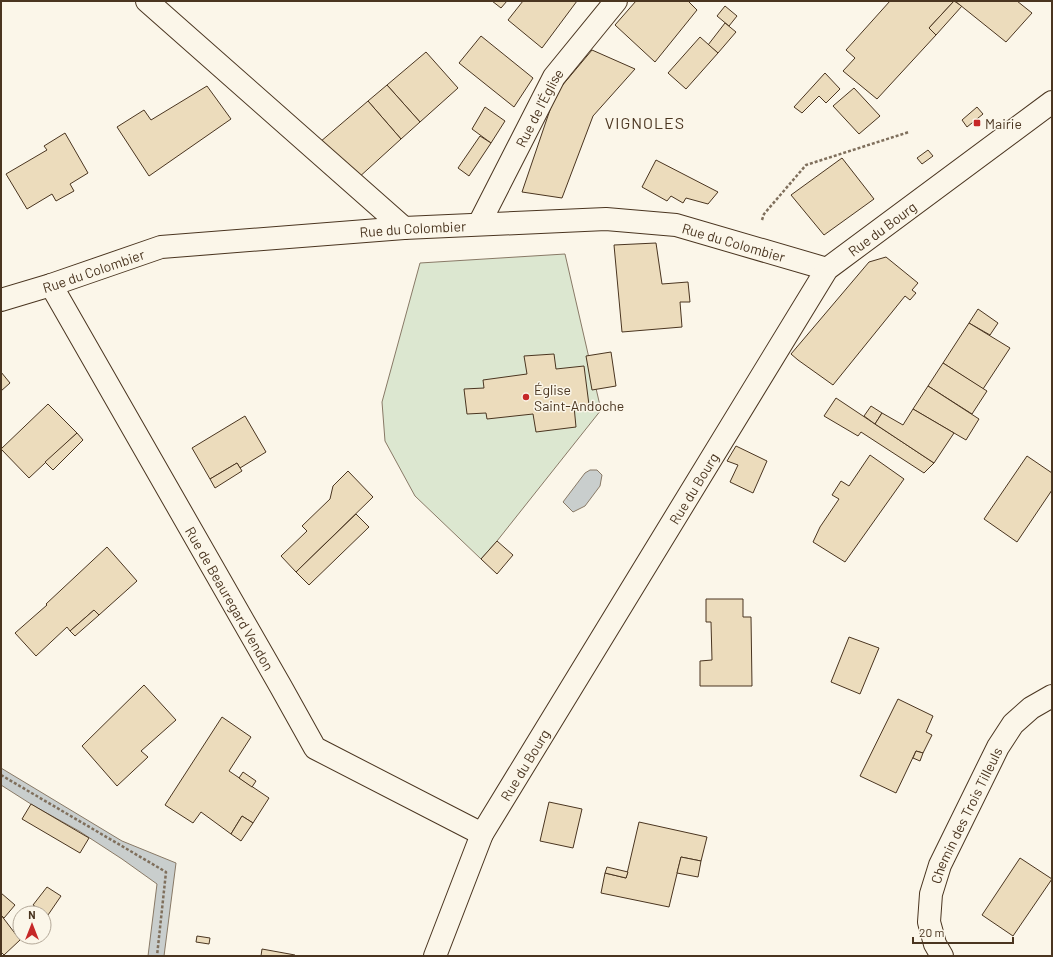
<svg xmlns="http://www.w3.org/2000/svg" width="1053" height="957" font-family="Barlow,sans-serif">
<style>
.green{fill:#dce7d0;stroke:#887966}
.water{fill:#c9cecd;stroke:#887966}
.building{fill:#ecdcbc;stroke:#4a3520}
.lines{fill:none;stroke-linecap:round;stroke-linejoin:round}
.minor-casing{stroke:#4a3520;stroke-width:24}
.tertiary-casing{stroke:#4a3520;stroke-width:24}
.path{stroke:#7f6f5c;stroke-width:2.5;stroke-dasharray:3 2;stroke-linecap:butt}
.minor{stroke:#fbf6e9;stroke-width:22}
.tertiary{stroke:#fbf6e9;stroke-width:22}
.poi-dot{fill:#c62828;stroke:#fbf6e9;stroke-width:1.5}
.labels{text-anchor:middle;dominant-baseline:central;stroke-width:3;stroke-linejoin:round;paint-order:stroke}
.street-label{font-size:14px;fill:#4a3520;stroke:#fbf6e9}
.poi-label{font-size:14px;fill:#4a3520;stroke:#fbf6e9;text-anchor:start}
.quarter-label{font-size:16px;letter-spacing:1px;fill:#4a3520;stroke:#fbf6e9}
</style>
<rect width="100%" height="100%" fill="#fbf6e9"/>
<!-- green -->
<path class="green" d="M 565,254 L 601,410 L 497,541 L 481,559 L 415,496 L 385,441 L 382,402 L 420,263 Z"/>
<!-- water -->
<g class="water">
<path d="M 590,470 L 597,470 L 602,475 L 600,486 L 585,506 L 573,512 L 563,502 L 585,473 Z"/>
<path d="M 1,768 L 122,841 L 176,863 L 164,956 L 148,956 L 157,884 L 122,859 L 79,831 L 34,806 L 1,785 Z"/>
</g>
<!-- building -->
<g class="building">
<path d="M 492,1 L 507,1 L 501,8 Z"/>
<path d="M 523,1 L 577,1 L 542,48 L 508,20 Z"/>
<path d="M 636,1 L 688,1 L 697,10 L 655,62 L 615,25 Z"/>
<path d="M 890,1 L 954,1 L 929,28 L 936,35 L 877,99 L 843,71 L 855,58 L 846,50 Z"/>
<path d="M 954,1 L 962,6 L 936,35 L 929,28 Z"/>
<path d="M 955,1 L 1017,1 L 1032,13 L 1006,42 Z"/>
<path d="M 725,6 L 737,16 L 729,26 L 717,16 Z"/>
<path d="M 725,23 L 736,32 L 718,53 L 708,45 Z"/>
<path d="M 481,36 L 533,78 L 514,107 L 459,63 Z"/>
<path d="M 700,37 L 718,53 L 686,89 L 668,73 Z"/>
<path d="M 592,50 L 635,69 L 593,116 L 562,198 L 522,192 L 553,101 L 561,87 Z"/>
<path d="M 426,52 L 458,88 L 420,122 L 387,85 Z"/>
<path d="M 825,73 L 840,89 L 826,103 L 819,96 L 802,113 L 794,107 Z"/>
<path d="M 387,85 L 420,122 L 401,139 L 368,101 Z"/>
<path d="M 207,86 L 231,119 L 149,176 L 117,127 L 144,110 L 151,120 Z"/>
<path d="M 854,88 L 880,116 L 859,134 L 833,106 Z"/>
<path d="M 368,101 L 401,139 L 357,179 L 320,142 Z"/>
<path d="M 485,107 L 505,121 L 491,143 L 472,129 Z"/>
<path d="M 977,107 L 983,114 L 967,127 L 962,120 Z"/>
<path d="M 65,133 L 88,173 L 70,184 L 74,191 L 56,201 L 52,194 L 27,209 L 6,174 L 47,150 L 44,146 Z"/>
<path d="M 480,136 L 491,143 L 469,176 L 458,168 Z"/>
<path d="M 928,150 L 933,156 L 922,164 L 917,158 Z"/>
<path d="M 842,158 L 874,199 L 824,235 L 791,195 Z"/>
<path d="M 656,160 L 718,192 L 708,204 L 686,198 L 683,203 L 671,196 L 667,201 L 642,187 Z"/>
<path d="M 656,243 L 662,284 L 688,282 L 690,302 L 680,302 L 682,327 L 622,332 L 614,245 Z"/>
<path d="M 886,257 L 918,283 L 912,290 L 916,293 L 910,300 L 905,296 L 833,385 L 798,360 L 791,354 L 869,262 Z"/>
<path d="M 978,309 L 998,323 L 990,335 L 969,323 Z"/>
<path d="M 969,323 L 1010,348 L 983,389 L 943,363 Z"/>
<path d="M 611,352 L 616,386 L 592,390 L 586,356 Z"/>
<path d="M 554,354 L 556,369 L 584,366 L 589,405 L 574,406 L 576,427 L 536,432 L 533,414 L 487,419 L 486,413 L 467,414 L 464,389 L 484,388 L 483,380 L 527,374 L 524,356 Z"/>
<path d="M 943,363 L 987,391 L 972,414 L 928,386 Z"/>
<path d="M 1,372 L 10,383 L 1,391 Z"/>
<path d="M 928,386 L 979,419 L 966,440 L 913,409 Z"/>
<path d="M 836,398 L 875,424 L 934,463 L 924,473 L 861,432 L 858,436 L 824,416 Z"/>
<path d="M 48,404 L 77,433 L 29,478 L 1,449 Z"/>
<path d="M 871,406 L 882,413 L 875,424 L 864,416 Z"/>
<path d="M 913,409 L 954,433 L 934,463 L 875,424 L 882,413 L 903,425 Z"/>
<path d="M 245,416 L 266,452 L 240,468 L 237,463 L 210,479 L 192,448 Z"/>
<path d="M 77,433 L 83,440 L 53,470 L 45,462 Z"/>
<path d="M 736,446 L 767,461 L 753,493 L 730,482 L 738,465 L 727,461 Z"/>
<path d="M 870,455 L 904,479 L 845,562 L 813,542 L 820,527 L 839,499 L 832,495 L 841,481 L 849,486 Z"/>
<path d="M 1027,456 L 1052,473 L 1052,490 L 1017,542 L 984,519 Z"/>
<path d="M 237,463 L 242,471 L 215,488 L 210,479 Z"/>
<path d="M 348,471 L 373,497 L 296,572 L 281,556 L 307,531 L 302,526 L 330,499 L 333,486 Z"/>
<path d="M 356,514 L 369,527 L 309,585 L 296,572 Z"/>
<path d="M 497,541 L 513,555 L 497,574 L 481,559 Z"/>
<path d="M 107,547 L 137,581 L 99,615 L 94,610 L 70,631 L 67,627 L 36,656 L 15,633 L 47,605 L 46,604 Z"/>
<path d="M 706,599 L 743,599 L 743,617 L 751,617 L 752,686 L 700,686 L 700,661 L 712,660 L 711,622 L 706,622 Z"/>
<path d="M 94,610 L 99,615 L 75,636 L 70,631 Z"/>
<path d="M 849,637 L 879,648 L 860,694 L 831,682 Z"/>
<path d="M 144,685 L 176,720 L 141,751 L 148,757 L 117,786 L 82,746 Z"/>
<path d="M 898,699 L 933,716 L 926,732 L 932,735 L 923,753 L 916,751 L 896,793 L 860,776 Z"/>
<path d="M 222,717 L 251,737 L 229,771 L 269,798 L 253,823 L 242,816 L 231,834 L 201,812 L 193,823 L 165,805 Z"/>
<path d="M 916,751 L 923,753 L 920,761 L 913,758 Z"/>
<path d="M 243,772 L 256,781 L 252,787 L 239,778 Z"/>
<path d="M 549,802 L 582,809 L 573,848 L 540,841 Z"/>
<path d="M 31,804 L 89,838 L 80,853 L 22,819 Z"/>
<path d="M 242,816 L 253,823 L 241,841 L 231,834 Z"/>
<path d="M 639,822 L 707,837 L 701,861 L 681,857 L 669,907 L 601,893 L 605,873 L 626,878 Z"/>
<path d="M 681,857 L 701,861 L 698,877 L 677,873 Z"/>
<path d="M 1020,858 L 1052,879 L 1013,936 L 982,915 Z"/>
<path d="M 607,867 L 628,872 L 626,878 L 605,873 Z"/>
<path d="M 47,887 L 61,896 L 48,915 L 33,905 Z"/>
<path d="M 1,893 L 15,905 L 4,918 L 1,915 Z"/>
<path d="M 1,915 L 20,940 L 4,955 L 1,952 Z"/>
<path d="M 197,936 L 210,938 L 209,944 L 196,942 Z"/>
<path d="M 262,949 L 295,955 L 295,956 L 261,956 Z"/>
</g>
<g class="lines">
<defs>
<g id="minor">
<path d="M 147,1 L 404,228"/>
<path id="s1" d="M 479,224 L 554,77 L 616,1"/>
<path id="s2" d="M 51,285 L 281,687 L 315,748 L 482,834"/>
<path id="s3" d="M 1,300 L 51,285 L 161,247 L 404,228 L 606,219 L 676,225 L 827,269"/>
<path id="s4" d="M 942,956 L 935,944 L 929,922 L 931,894 L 940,865 L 998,747 L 1013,724 L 1031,708 L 1052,696"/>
</g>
<g id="tertiary">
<path id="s5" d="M 435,956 L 482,834 L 827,269 L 1052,102"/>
</g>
</defs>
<!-- minor casing -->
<use href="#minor" class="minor-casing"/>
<!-- tertiary casing -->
<use href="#tertiary" class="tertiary-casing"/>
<!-- path -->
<g class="path">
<path d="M 762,220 L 764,214 L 806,165 L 909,132"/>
<path d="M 1,775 L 166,872 L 157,956"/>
</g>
<!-- minor -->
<use href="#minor" class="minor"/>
<!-- tertiary -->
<use href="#tertiary" class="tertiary"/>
</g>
<!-- markers -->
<g class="poi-dot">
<rect x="973" y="119" width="8" height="8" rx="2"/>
<circle cx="526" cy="397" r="4"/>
</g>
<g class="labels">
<!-- street labels -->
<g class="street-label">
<text stroke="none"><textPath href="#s1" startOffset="131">Rue de l'Église</textPath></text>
<text stroke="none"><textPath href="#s3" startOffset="421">Rue du Colombier</textPath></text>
<text stroke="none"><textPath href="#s5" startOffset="861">Rue du Bourg</textPath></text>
<text stroke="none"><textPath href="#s3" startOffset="745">Rue du Colombier</textPath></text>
<text stroke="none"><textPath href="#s3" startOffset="97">Rue du Colombier</textPath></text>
<text stroke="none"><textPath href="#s5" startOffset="536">Rue du Bourg</textPath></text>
<text stroke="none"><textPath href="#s2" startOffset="361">Rue de Beauregard Vendon</textPath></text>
<text stroke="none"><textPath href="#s5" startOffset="212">Rue du Bourg</textPath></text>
<text stroke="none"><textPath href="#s4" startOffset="151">Chemin des Trois Tilleuls</textPath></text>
</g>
<!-- poi labels -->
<g class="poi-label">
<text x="985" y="123">Mairie</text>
<text x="534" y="389">Église<tspan x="534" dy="16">Saint-Andoche</tspan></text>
</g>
<!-- quarter labels -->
<g class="quarter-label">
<text x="645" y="122">VIGNOLES</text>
</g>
</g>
<!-- border -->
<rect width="1053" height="957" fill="none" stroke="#4a3520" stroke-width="4"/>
<!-- north arrow -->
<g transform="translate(32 925)"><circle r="19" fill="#fbf6e9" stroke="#b4a999"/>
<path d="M0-3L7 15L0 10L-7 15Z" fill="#c62828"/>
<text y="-6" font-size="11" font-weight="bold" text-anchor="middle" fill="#4a3520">N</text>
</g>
<!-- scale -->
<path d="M913 937v6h100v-6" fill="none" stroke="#4a3520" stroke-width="2"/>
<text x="919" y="937" font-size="12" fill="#4a3520" stroke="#fbf6e9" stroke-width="3" paint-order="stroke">20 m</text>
</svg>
